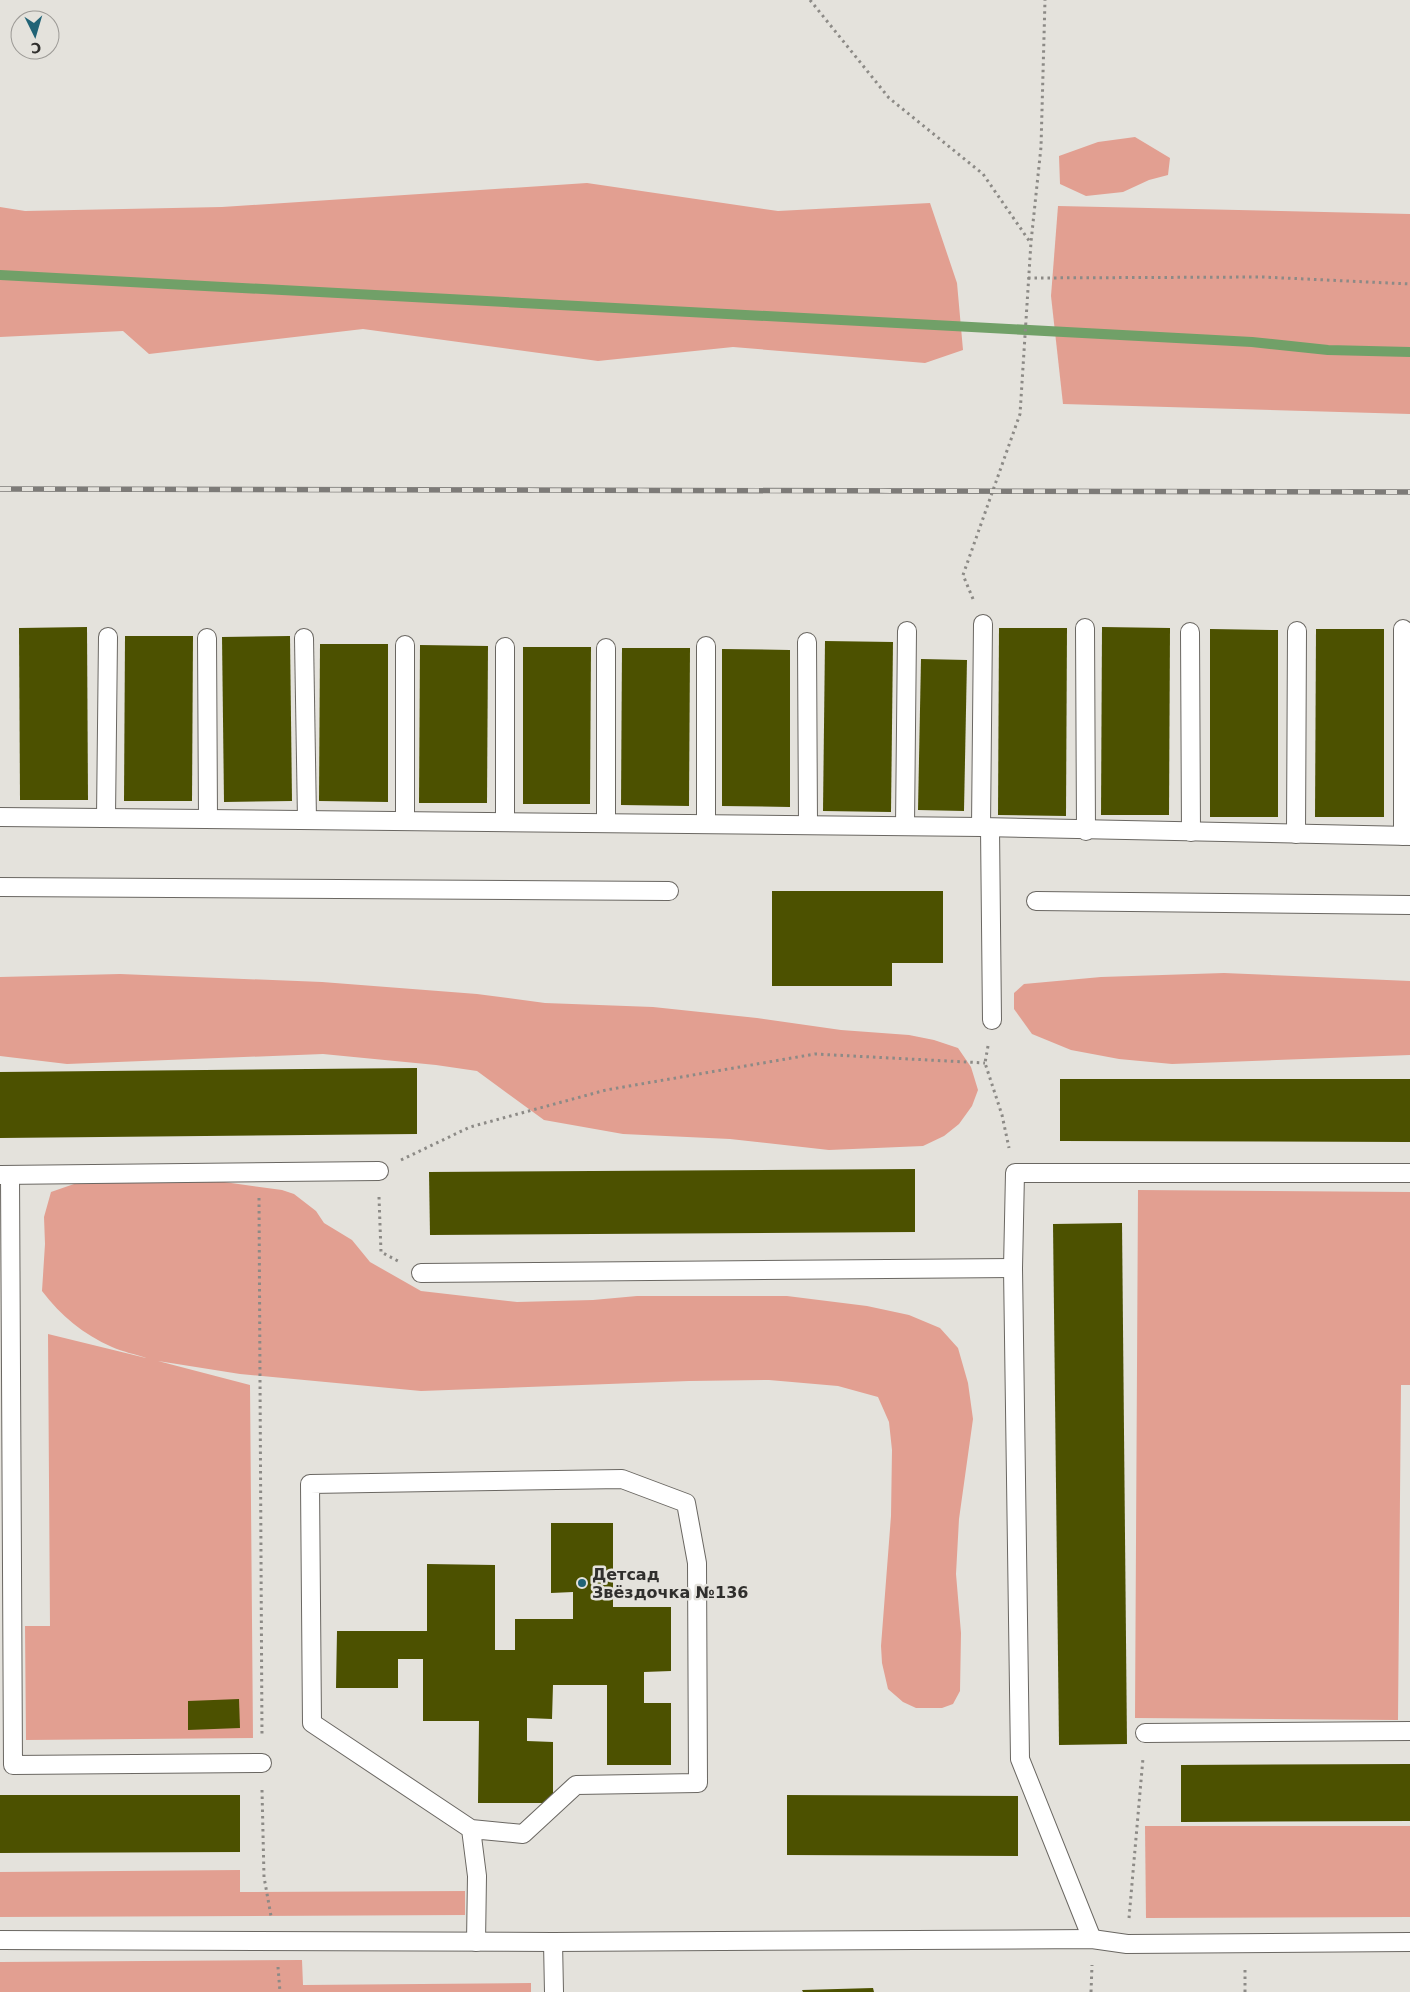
<svg xmlns="http://www.w3.org/2000/svg" width="1410" height="1992" font-family="'DejaVu Sans',sans-serif">
<style>
.green{fill:#e29f91}
.lines{fill:none;stroke-linecap:round;stroke-linejoin:round}
.stream{stroke:#71a068;stroke-width:10}
.building{fill:#4c5100}
.service-casing{stroke:#6a6762;stroke-width:20}
.path{stroke:#8c8a86;stroke-width:3;stroke-dasharray:2.5 4;stroke-linecap:butt}
.service{stroke:#fff;stroke-width:18}
.rail-casing{stroke:#7d7b78;stroke-width:5.5}
.rail{stroke:#e4e2dc;stroke-width:4;stroke-dasharray:11;stroke-linecap:butt}
.poi-dot{fill:#216376;stroke:#e4e2dc;stroke-width:2}
.labels{text-anchor:middle;dominant-baseline:central;stroke-width:5;stroke-linejoin:round;paint-order:stroke}
.poi-label{font-size:16px;font-weight:bold;fill:#302f2d;stroke:#e4e2dc;text-anchor:start}
</style>
<rect width="100%" height="100%" fill="#e4e2dc"/>
<!-- green -->
<g class="green">
<path d="M 1135,137 L 1170,158 L 1168,175 L 1149,180 L 1123,192 L 1086,196 L 1060,184 L 1059,156 L 1098,142 Z"/>
<path d="M 587,183 L 778,211 L 930,203 L 957,283 L 963,350 L 925,363 L 733,347 L 598,361 L 363,329 L 149,354 L 123,331 L 0,337 L 0,207 L 25,211 L 222,207 Z"/>
<path d="M 1058,206 L 1410,214 L 1410,414 L 1063,404 L 1051,296 Z"/>
<path d="M 1224,973 L 1410,981 L 1410,1055 L 1172,1064 L 1119,1059 L 1071,1050 L 1032,1034 L 1014,1009 L 1014,993 L 1024,984 L 1101,977 Z"/>
<path d="M 120,974 L 322,982 L 477,994 L 545,1003 L 653,1007 L 757,1018 L 841,1030 L 909,1035 L 934,1040 L 958,1048 L 971,1067 L 978,1090 L 972,1106 L 959,1124 L 944,1136 L 923,1146 L 829,1150 L 730,1139 L 623,1134 L 544,1120 L 477,1071 L 436,1065 L 323,1054 L 67,1064 L 0,1056 L 0,977 Z"/>
<path d="M 119,1182 L 224,1182 L 282,1190 L 294,1194 L 316,1211 L 324,1223 L 352,1240 L 370,1262 L 421,1291 L 517,1302 L 593,1300 L 637,1296 L 787,1296 L 867,1306 L 909,1315 L 940,1328 L 958,1348 L 968,1383 L 973,1419 L 959,1519 L 956,1574 L 961,1633 L 960,1691 L 953,1704 L 942,1708 L 916,1708 L 903,1702 L 888,1689 L 882,1663 L 881,1646 L 891,1516 L 892,1450 L 889,1422 L 878,1397 L 838,1386 L 769,1380 L 689,1381 L 421,1391 L 240,1374 L 158,1361 L 250,1385 L 253,1738 L 26,1740 L 25,1626 L 50,1626 L 48,1334 L 146,1358 C 135,1354 123,1352 112,1347 C 83,1334 61,1316 42,1291 L 45,1244 L 44,1217 L 51,1192 L 74,1184 Z"/>
<path d="M 1138,1190 L 1410,1192 L 1410,1385 L 1401,1385 L 1398,1720 L 1135,1718 Z"/>
<path d="M 1145,1826 L 1410,1826 L 1410,1917 L 1146,1918 Z"/>
<path d="M 240,1870 L 240,1892 L 465,1891 L 465,1915 L 0,1917 L 0,1872 Z"/>
<path d="M 302,1960 L 303,1985 L 531,1983 L 531,1992 L 0,1992 L 0,1962 Z"/>
</g>
<g class="lines">
<!-- stream -->
<path class="stream" d="M 0,275 L 1252,342 L 1328,350 L 1410,352"/>
</g>
<!-- building -->
<g class="building">
<path d="M 87,627 L 88,800 L 20,800 L 19,628 Z"/>
<path d="M 1102,627 L 1170,628 L 1169,815 L 1101,815 Z"/>
<path d="M 999,628 L 1067,628 L 1066,816 L 998,815 Z"/>
<path d="M 1210,629 L 1278,630 L 1278,817 L 1210,817 Z"/>
<path d="M 1316,629 L 1384,629 L 1384,817 L 1315,817 Z"/>
<path d="M 125,636 L 193,636 L 192,801 L 124,801 Z"/>
<path d="M 290,636 L 292,801 L 224,802 L 222,637 Z"/>
<path d="M 825,641 L 893,642 L 891,812 L 823,811 Z"/>
<path d="M 320,644 L 388,644 L 388,802 L 319,801 Z"/>
<path d="M 420,645 L 488,646 L 487,803 L 419,803 Z"/>
<path d="M 523,647 L 591,647 L 590,804 L 523,804 Z"/>
<path d="M 622,648 L 690,648 L 689,806 L 621,805 Z"/>
<path d="M 722,649 L 790,650 L 790,807 L 722,806 Z"/>
<path d="M 921,659 L 967,660 L 964,811 L 918,810 Z"/>
<path d="M 772,891 L 943,891 L 943,963 L 892,963 L 892,986 L 772,986 Z"/>
<path d="M 417,1068 L 417,1134 L 0,1138 L 0,1072 Z"/>
<path d="M 1060,1079 L 1410,1079 L 1410,1142 L 1060,1141 Z"/>
<path d="M 915,1169 L 915,1232 L 430,1235 L 429,1172 Z"/>
<path d="M 1122,1223 L 1127,1744 L 1059,1745 L 1053,1224 Z"/>
<path d="M 551,1523 L 613,1523 L 613,1607 L 671,1607 L 671,1671 L 644,1672 L 644,1703 L 671,1703 L 671,1765 L 607,1765 L 607,1685 L 553,1685 L 552,1719 L 527,1718 L 527,1741 L 553,1742 L 553,1803 L 478,1803 L 479,1721 L 423,1721 L 423,1659 L 398,1659 L 398,1688 L 336,1688 L 337,1631 L 427,1631 L 427,1564 L 495,1565 L 495,1650 L 515,1650 L 515,1619 L 573,1619 L 573,1592 L 551,1593 Z"/>
<path d="M 239,1699 L 240,1728 L 188,1730 L 188,1701 Z"/>
<path d="M 1410,1764 L 1410,1821 L 1181,1822 L 1181,1765 Z"/>
<path d="M 0,1795 L 240,1795 L 240,1852 L 0,1853 Z"/>
<path d="M 787,1795 L 1018,1796 L 1018,1856 L 787,1855 Z"/>
<path d="M 873,1988 L 874,1992 L 803,1992 L 802,1990 Z"/>
</g>
<g class="lines">
<defs>
<g id="service">
<path d="M 1085,628 L 1086,831"/>
<path d="M 1403,629 L 1403,836"/>
<path d="M 1190,632 L 1191,832"/>
<path d="M 207,638 L 208,818"/>
<path d="M 304,638 L 307,820"/>
<path d="M 807,642 L 808,825"/>
<path d="M 405,645 L 405,821"/>
<path d="M 706,646 L 706,824"/>
<path d="M 505,647 L 505,822"/>
<path d="M 606,648 L 606,823"/>
<path d="M 0,817 L 981,827 L 1410,836"/>
<path d="M 106,817 L 108,637"/>
<path d="M 905,826 L 907,631"/>
<path d="M 981,827 L 983,624"/>
<path d="M 990,828 L 992,1020"/>
<path d="M 1296,834 L 1297,631"/>
<path d="M 0,887 L 669,891"/>
<path d="M 1036,901 L 1410,905"/>
<path d="M 0,1175 L 379,1171"/>
<path d="M 10,1175 L 13,1765 L 262,1763"/>
<path d="M 421,1273 L 1013,1268"/>
<path d="M 1145,1733 L 1410,1731"/>
<path d="M 471,1829 L 523,1834 L 576,1785 L 698,1783 L 697,1563 L 686,1503 L 622,1479 L 310,1484 L 312,1723 L 471,1829 L 477,1876 L 476,1942"/>
<path d="M 1092,1939 L 1020,1759 L 1013,1268 L 1015,1173 L 1410,1173"/>
<path d="M 0,1940 L 553,1942 L 1092,1939 L 1127,1944 L 1410,1942"/>
<path d="M 553,1942 L 554,1992"/>
</g>
</defs>
<!-- service casing -->
<use href="#service" class="service-casing"/>
<!-- path -->
<g class="path">
<path d="M 810,0 L 889,98 L 983,174 L 1030,242"/>
<path d="M 1028,278 L 1263,277 L 1410,284"/>
<path d="M 973,599 L 963,575 L 1020,414 L 1031,242 L 1041,147 L 1045,0"/>
<path d="M 988,1046 L 985,1063 L 1002,1115 L 1009,1148"/>
<path d="M 401,1160 L 470,1127 L 606,1090 L 815,1054 L 985,1063"/>
<path d="M 379,1197 L 381,1252 L 398,1261"/>
<path d="M 259,1198 L 262,1737"/>
<path d="M 262,1790 L 264,1877 L 271,1916"/>
<path d="M 1129,1918 L 1143,1758"/>
<path d="M 278,1967 L 280,1992"/>
<path d="M 1091,1992 L 1092,1965"/>
<path d="M 1245,1992 L 1245,1970"/>
</g>
<!-- service -->
<use href="#service" class="service"/>
<defs>
<path id="rail" d="M 0,489 L 1410,492"/>
</defs>
<!-- rail casing -->
<use href="#rail" class="rail-casing"/>
<!-- rail -->
<use href="#rail" class="rail"/>
</g>
<!-- markers -->
<circle class="poi-dot" cx="582" cy="1583" r="5"/>
<g class="labels">
<!-- poi labels -->
<g class="poi-label">
<text x="592" y="1574">Детсад<tspan x="592" dy="18">Звёздочка №136</tspan></text>
</g>
</g>
<!-- north arrow -->
<g transform="translate(35 35) rotate(175)"><circle r="24" fill="#e4e2dc" stroke="#9c9a96"/>
<path d="M0-4L9 19L0 12L-9 19Z" fill="#216376"/>
<text y="-8" font-size="14" font-weight="bold" text-anchor="middle" fill="#302f2d">С</text>
</g>
</svg>
